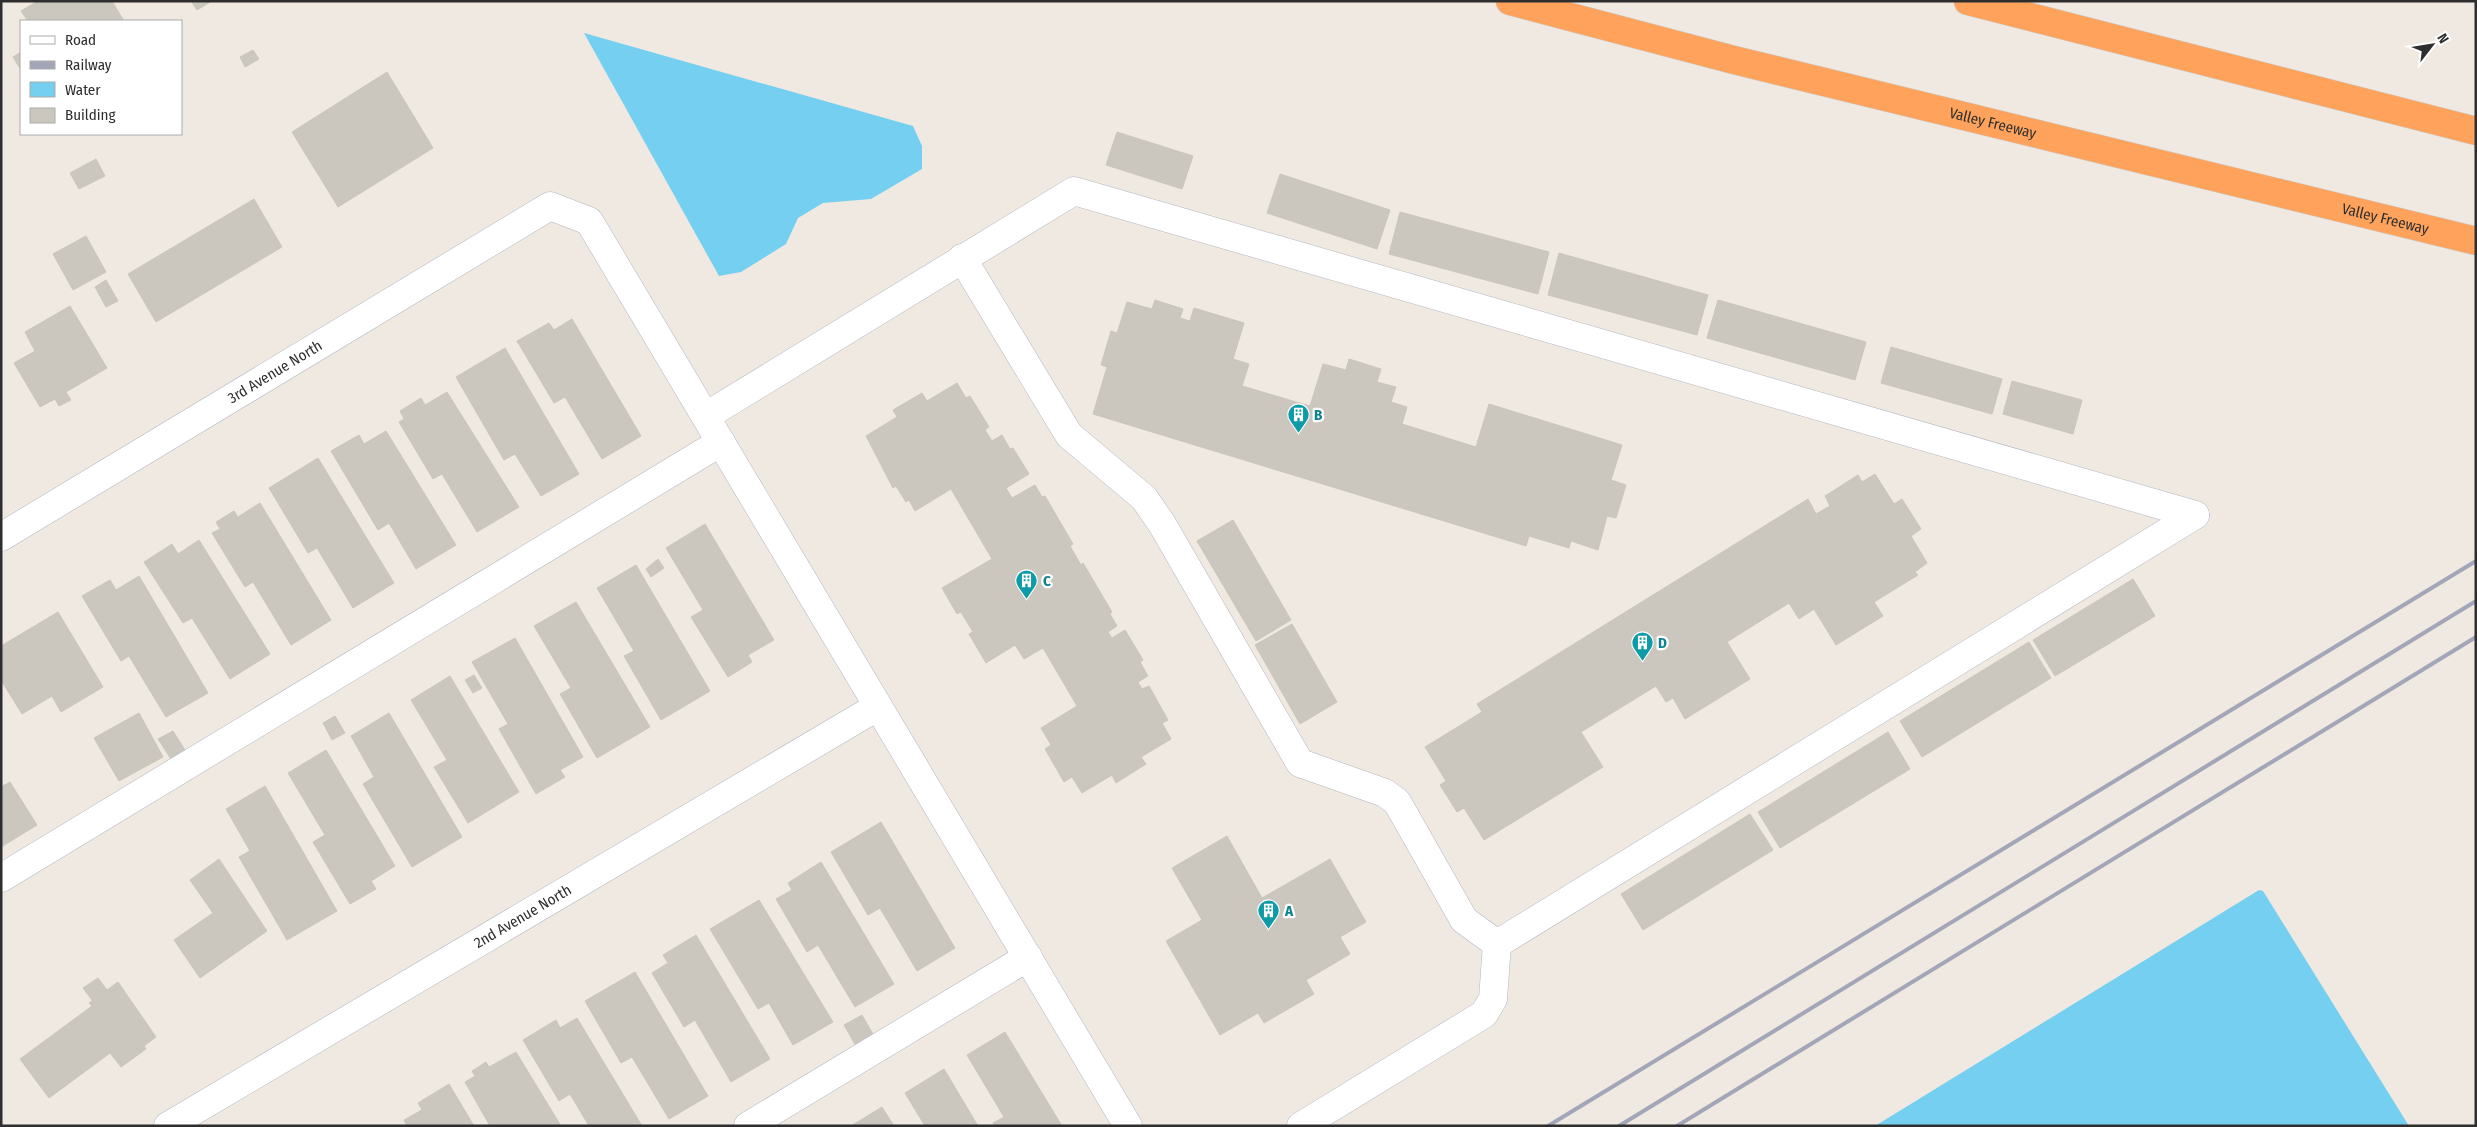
<svg xmlns="http://www.w3.org/2000/svg" width="2477" height="1127" font-family="'Fira Sans Condensed',sans-serif">
<style>
.water{fill:#75cff0}
.building{fill:#cbc7bf;stroke:#cbc5ba}
.lines{fill:none;stroke-linecap:round;stroke-linejoin:round}
.minor-casing{stroke:#b4b7c1;stroke-width:29}
.highway-casing{stroke:#c9c9c9;stroke-width:29}
.minor{stroke:#fff;stroke-width:28}
.highway{stroke:#ffa35c;stroke-width:28}
.rail{stroke:#a3a6b8;stroke-width:4}
.labels{text-anchor:middle;dominant-baseline:central;stroke-width:4.5;stroke-linejoin:round;paint-order:stroke}
.street-label{font-size:15px;fill:#2e2e2e;stroke:#fff}
.culture-label{font-size:15px;font-weight:bold;fill:#0d838f;stroke:#fff;text-anchor:start}
</style>
<rect width="100%" height="100%" fill="#efe9e1"/>
<!-- water -->
<g class="water">
<path d="M 584,33 L 913,126 L 922,146 L 922,169 L 871,199 L 823,203 L 798,218 L 786,244 L 741,272 L 719,276 Z"/>
<path d="M 2259,890 L 2263,891 L 2409,1126 L 1875,1126 Z"/>
</g>
<!-- building -->
<g class="building">
<path d="M 38,1 L 112,1 L 124,21 L 28,21 L 21,11 Z"/>
<path d="M 191,1 L 212,1 L 197,10 Z"/>
<path d="M 253,50 L 259,59 L 245,67 L 240,57 Z"/>
<path d="M 21,52 L 21,70 L 13,57 Z"/>
<path d="M 387,72 L 433,148 L 338,207 L 292,132 Z"/>
<path d="M 1117,132 L 1193,156 L 1182,189 L 1106,165 Z"/>
<path d="M 96,159 L 105,176 L 79,189 L 70,173 Z"/>
<path d="M 1280,174 L 1390,210 L 1377,249 L 1267,213 Z"/>
<path d="M 254,199 L 282,247 L 156,322 L 128,274 Z"/>
<path d="M 1400,212 L 1549,252 L 1538,294 L 1389,254 Z"/>
<path d="M 86,236 L 106,272 L 73,290 L 53,254 Z"/>
<path d="M 1559,253 L 1708,295 L 1697,335 L 1548,295 Z"/>
<path d="M 106,280 L 118,301 L 106,307 L 95,287 Z"/>
<path d="M 1155,300 L 1183,309 L 1180,318 L 1190,321 L 1194,308 L 1244,323 L 1233,359 L 1249,364 L 1242,386 L 1310,406 L 1323,364 L 1346,370 L 1349,359 L 1381,369 L 1377,382 L 1396,387 L 1391,402 L 1407,407 L 1402,424 L 1476,447 L 1489,404 L 1622,445 L 1611,480 L 1626,485 L 1616,518 L 1607,516 L 1598,550 L 1571,541 L 1569,548 L 1529,536 L 1526,546 L 1093,414 L 1107,367 L 1101,365 L 1111,331 L 1117,333 L 1127,302 L 1152,309 Z"/>
<path d="M 1718,300 L 1866,342 L 1855,380 L 1707,338 Z"/>
<path d="M 70,306 L 107,368 L 66,392 L 71,400 L 59,406 L 55,399 L 40,407 L 14,363 L 35,351 L 25,332 Z"/>
<path d="M 572,319 L 641,436 L 602,459 L 565,397 L 554,403 L 517,341 L 549,323 L 554,330 Z"/>
<path d="M 1891,347 L 2002,379 L 1992,414 L 1881,383 Z"/>
<path d="M 505,348 L 579,474 L 541,496 L 515,454 L 504,460 L 456,377 Z"/>
<path d="M 2012,381 L 2082,400 L 2073,434 L 2003,414 Z"/>
<path d="M 957,383 L 966,398 L 970,396 L 989,427 L 985,430 L 992,441 L 1002,435 L 1010,449 L 1013,448 L 1029,474 L 1006,488 L 1012,498 L 1035,485 L 1042,497 L 1045,496 L 1073,544 L 1070,546 L 1081,565 L 1083,563 L 1112,612 L 1110,614 L 1117,626 L 1108,632 L 1112,638 L 1125,630 L 1143,660 L 1140,662 L 1148,676 L 1138,682 L 1142,689 L 1149,686 L 1168,720 L 1162,723 L 1171,739 L 1141,757 L 1146,764 L 1116,783 L 1112,775 L 1082,793 L 1072,777 L 1064,782 L 1045,749 L 1051,745 L 1041,728 L 1077,706 L 1043,648 L 1024,659 L 1015,645 L 986,663 L 969,634 L 973,632 L 961,612 L 957,614 L 942,588 L 992,559 L 951,489 L 915,511 L 909,500 L 906,502 L 896,486 L 893,488 L 866,436 L 897,417 L 893,410 L 922,393 L 927,401 Z"/>
<path d="M 447,392 L 519,507 L 477,532 L 442,474 L 433,479 L 399,422 L 404,419 L 400,411 L 421,398 L 425,405 Z"/>
<path d="M 386,431 L 456,545 L 416,569 L 389,523 L 378,530 L 331,451 L 359,435 L 364,444 Z"/>
<path d="M 318,458 L 394,583 L 353,608 L 317,548 L 308,553 L 269,488 Z"/>
<path d="M 1875,474 L 1894,504 L 1902,499 L 1921,529 L 1911,536 L 1927,563 L 1915,572 L 1918,575 L 1874,602 L 1883,616 L 1836,645 L 1814,609 L 1799,619 L 1789,603 L 1727,642 L 1750,679 L 1685,719 L 1673,698 L 1666,702 L 1656,686 L 1581,732 L 1603,767 L 1484,840 L 1464,808 L 1457,812 L 1440,785 L 1446,781 L 1425,747 L 1482,712 L 1477,704 L 1808,499 L 1816,514 L 1830,506 L 1825,496 L 1858,475 L 1862,482 Z"/>
<path d="M 260,503 L 331,620 L 291,645 L 253,582 L 245,587 L 212,533 L 220,529 L 216,522 L 234,511 L 238,517 Z"/>
<path d="M 1233,520 L 1291,620 L 1256,641 L 1197,541 Z"/>
<path d="M 705,524 L 774,640 L 748,655 L 752,662 L 728,677 L 691,617 L 703,610 L 666,548 Z"/>
<path d="M 199,540 L 270,654 L 230,679 L 192,618 L 183,623 L 144,562 L 172,544 L 178,554 Z"/>
<path d="M 658,559 L 664,568 L 651,577 L 646,569 Z"/>
<path d="M 636,565 L 710,691 L 661,720 L 624,656 L 634,651 L 597,588 Z"/>
<path d="M 139,576 L 208,693 L 166,717 L 129,656 L 121,661 L 82,596 L 110,580 L 116,590 Z"/>
<path d="M 2133,579 L 2155,616 L 2055,676 L 2033,640 Z"/>
<path d="M 576,602 L 650,727 L 597,758 L 560,694 L 571,688 L 534,626 Z"/>
<path d="M 58,612 L 103,687 L 61,712 L 52,696 L 22,714 L 1,680 L 1,646 Z"/>
<path d="M 1292,624 L 1337,702 L 1300,724 L 1255,645 Z"/>
<path d="M 515,638 L 583,757 L 560,770 L 565,777 L 536,794 L 499,729 L 508,724 L 472,662 Z"/>
<path d="M 2029,642 L 2051,678 L 1922,757 L 1900,721 Z"/>
<path d="M 474,675 L 482,688 L 473,693 L 465,680 Z"/>
<path d="M 450,676 L 519,792 L 468,823 L 434,767 L 447,760 L 411,700 Z"/>
<path d="M 139,713 L 163,757 L 119,781 L 94,738 Z"/>
<path d="M 389,713 L 462,837 L 412,867 L 363,784 L 374,777 L 351,736 Z"/>
<path d="M 335,716 L 345,733 L 332,740 L 323,723 Z"/>
<path d="M 173,731 L 185,750 L 171,759 L 158,739 Z"/>
<path d="M 1888,732 L 1910,769 L 1780,848 L 1758,812 Z"/>
<path d="M 326,750 L 395,866 L 371,881 L 376,889 L 350,904 L 313,842 L 325,835 L 288,773 Z"/>
<path d="M 10,782 L 37,825 L 1,847 L 1,787 Z"/>
<path d="M 265,786 L 337,911 L 287,940 L 239,857 L 250,851 L 226,809 Z"/>
<path d="M 1750,814 L 1773,850 L 1643,930 L 1621,894 Z"/>
<path d="M 881,822 L 955,948 L 917,971 L 880,908 L 868,915 L 831,852 Z"/>
<path d="M 1227,836 L 1262,898 L 1330,859 L 1366,922 L 1340,937 L 1350,954 L 1306,980 L 1314,994 L 1264,1023 L 1258,1013 L 1220,1035 L 1166,941 L 1202,920 L 1172,868 Z"/>
<path d="M 219,859 L 267,931 L 200,978 L 174,940 L 213,913 L 190,880 Z"/>
<path d="M 821,862 L 894,984 L 855,1007 L 818,945 L 807,952 L 776,899 L 792,890 L 788,883 Z"/>
<path d="M 759,900 L 833,1022 L 793,1045 L 769,1003 L 758,1009 L 710,929 Z"/>
<path d="M 696,935 L 770,1059 L 731,1082 L 695,1020 L 684,1027 L 652,973 L 668,963 L 663,955 Z"/>
<path d="M 635,972 L 708,1096 L 669,1119 L 632,1057 L 621,1063 L 585,1001 Z"/>
<path d="M 98,978 L 107,990 L 92,1000 L 83,988 Z"/>
<path d="M 118,982 L 156,1037 L 144,1046 L 146,1049 L 121,1067 L 110,1053 L 49,1098 L 20,1059 L 92,1006 L 89,1003 Z"/>
<path d="M 862,1015 L 874,1036 L 856,1046 L 844,1025 Z"/>
<path d="M 577,1018 L 642,1126 L 589,1126 L 570,1094 L 559,1101 L 523,1040 L 556,1020 L 560,1028 Z"/>
<path d="M 1005,1032 L 1062,1126 L 995,1126 L 993,1123 L 1004,1117 L 967,1055 Z"/>
<path d="M 516,1052 L 561,1126 L 490,1126 L 465,1082 L 475,1076 L 472,1071 L 486,1062 L 489,1067 Z"/>
<path d="M 944,1069 L 978,1126 L 925,1126 L 905,1093 Z"/>
<path d="M 449,1084 L 474,1126 L 407,1126 L 404,1120 L 422,1110 L 418,1103 Z"/>
<path d="M 882,1107 L 894,1126 L 851,1126 Z"/>
</g>
<g class="lines">
<defs>
<g id="minor">
<path d="M 962,258 L 1069,435 L 1144,498 L 1162,524 L 1300,763 L 1385,793 L 1397,802 L 1464,920 L 1497,944"/>
<path d="M 706,416 L 1074,191 L 2195,515"/>
<path id="s1" d="M 1,537 L 550,206 L 589,221 L 1128,1126"/>
<path d="M 1,878 L 721,442"/>
<path id="s2" d="M 168,1126 L 877,707"/>
<path d="M 748,1126 L 1028,957"/>
<path d="M 1301,1126 L 1484,1014 L 1493,999 L 1497,944 L 2195,515"/>
</g>
<g id="highway">
<path id="s3" d="M 1510,1 L 1734,60 L 2476,241"/>
<path d="M 1968,1 L 2476,131"/>
</g>
</defs>
<!-- minor casing -->
<use href="#minor" class="minor-casing"/>
<!-- highway casing -->
<use href="#highway" class="highway-casing"/>
<!-- minor -->
<use href="#minor" class="minor"/>
<!-- highway -->
<use href="#highway" class="highway"/>
<!-- rail -->
<g class="rail">
<path d="M 1548,1126 L 2476,561"/>
<path d="M 1619,1126 L 2476,601"/>
<path d="M 1677,1126 L 2476,637"/>
</g>
</g>
<!-- icons -->
<defs>
<symbol id="building-pin" viewBox="-11 -11 22 30"><path d="M0 17L-7.5 6A9.5 9.5 0 1 1 7.5 6Z" fill="#0f9aa8" stroke="#fff"/><path d="M-4-6H4V6H1V3H-1V6H-4ZM-2.5-4.3h1.7v1.8h-1.7ZM.8-4.3h1.7v1.8H.8ZM-2.5-1h1.7V.8h-1.7ZM.8-1h1.7V.8H.8Z" fill="#fff"/></symbol>
</defs>
<g fill-rule="evenodd">
<use href="#building-pin" x="1286" y="402" width="25" height="34"/>
<use href="#building-pin" x="1014" y="568" width="25" height="34"/>
<use href="#building-pin" x="1630" y="630" width="25" height="34"/>
<use href="#building-pin" x="1256" y="898" width="25" height="34"/>
</g>
<g class="labels">
<!-- street labels -->
<g class="street-label">
<text stroke="none"><textPath href="#s3" startOffset="498">Valley Freeway</textPath></text>
<text stroke="none"><textPath href="#s3" startOffset="902">Valley Freeway</textPath></text>
<text stroke="none"><textPath href="#s1" startOffset="320">3rd Avenue North</textPath></text>
<text stroke="none"><textPath href="#s2" startOffset="412">2nd Avenue North</textPath></text>
</g>
<!-- culture labels -->
<g class="culture-label">
<text x="1314" y="415">B</text>
<text x="1043" y="581">C</text>
<text x="1658" y="643">D</text>
<text x="1285" y="911">A</text>
</g>
</g>
<!-- border -->
<rect width="2477" height="1127" fill="none" stroke="#2e2e2e" stroke-width="5"/>
<!-- legend -->
<rect x="20" y="20" width="162" height="115" fill="#ffffff" stroke="#ababab"/>
<rect x="30" y="36" width="25" height="8" fill="#ffffff" stroke="#ababab"/>
<text x="65" y="45" font-size="15" fill="#2e2e2e">Road</text>
<rect x="30" y="61" width="25" height="8" fill="#a3a6b8" stroke="#ababab"/>
<text x="65" y="70" font-size="15" fill="#2e2e2e">Railway</text>
<rect x="30" y="82" width="25" height="15" fill="#75cff0" stroke="#ababab"/>
<text x="65" y="95" font-size="15" fill="#2e2e2e">Water</text>
<rect x="30" y="108" width="25" height="15" fill="#cbc7bf" stroke="#ababab"/>
<text x="65" y="120" font-size="15" fill="#2e2e2e">Building</text>
<!-- north arrow -->
<g transform="translate(2432 45) rotate(59)" stroke="#ffffff" stroke-width="4" paint-order="stroke">
<path d="M0-4L9 19L0 12L-9 19Z" fill="#2e2e2e"/>
<text y="-8" font-size="14" font-weight="bold" text-anchor="middle" fill="#2e2e2e">N</text>
</g>
</svg>
